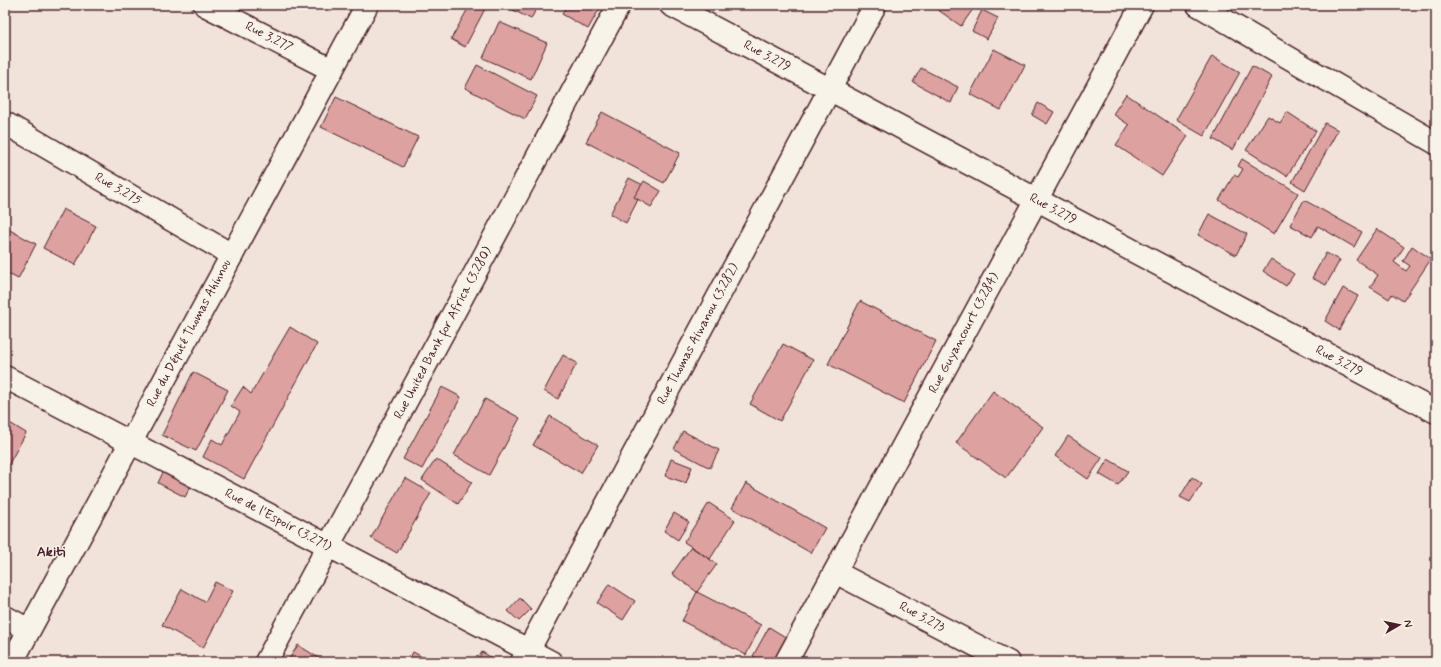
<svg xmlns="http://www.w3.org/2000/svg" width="1441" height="667" font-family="Mynerve,sans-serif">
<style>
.building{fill:#dda2a0;stroke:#4a1f2b}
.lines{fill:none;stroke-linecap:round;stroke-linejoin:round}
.minor-casing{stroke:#4a1f2b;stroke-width:25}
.minor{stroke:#f7f3e8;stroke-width:22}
.labels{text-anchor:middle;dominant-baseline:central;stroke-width:3;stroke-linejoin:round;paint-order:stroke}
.street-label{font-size:13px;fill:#4a1f2b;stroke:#f7f3e8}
.neighbourhood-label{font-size:14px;font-weight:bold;fill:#4a1f2b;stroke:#f7f3e8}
</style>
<rect width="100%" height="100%" fill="#f2e3da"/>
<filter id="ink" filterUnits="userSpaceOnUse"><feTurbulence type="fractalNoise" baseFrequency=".025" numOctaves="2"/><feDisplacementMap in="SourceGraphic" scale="8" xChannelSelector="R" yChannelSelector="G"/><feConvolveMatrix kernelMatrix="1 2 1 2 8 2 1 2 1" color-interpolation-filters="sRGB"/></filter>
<g filter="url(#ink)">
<!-- building -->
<g class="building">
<path d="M 470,5 L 487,5 L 465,47 L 451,39 Z"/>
<path d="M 503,5 L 538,5 L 531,19 Z"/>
<path d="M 567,5 L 600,5 L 601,6 L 588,29 L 562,14 Z"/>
<path d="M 931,5 L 976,5 L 961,26 Z"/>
<path d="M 982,10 L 998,18 L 987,39 L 972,31 Z"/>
<path d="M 499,22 L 547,43 L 531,79 L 483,58 Z"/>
<path d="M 994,49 L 1025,65 L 1001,110 L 970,94 Z"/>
<path d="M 1212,56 L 1240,72 L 1204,136 L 1176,120 Z"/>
<path d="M 477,65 L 537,96 L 525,119 L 465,88 Z"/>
<path d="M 1252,66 L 1272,77 L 1233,150 L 1213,139 Z"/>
<path d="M 921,68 L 958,87 L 951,103 L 913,82 Z"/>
<path d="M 1126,94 L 1188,136 L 1162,176 L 1116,145 L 1129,125 L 1113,114 Z"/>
<path d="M 336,97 L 418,137 L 403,167 L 321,127 Z"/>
<path d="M 1038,103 L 1054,112 L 1047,124 L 1032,115 Z"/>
<path d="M 602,112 L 680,153 L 664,183 L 586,142 Z"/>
<path d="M 1287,112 L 1316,131 L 1287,176 L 1246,150 L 1268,116 L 1280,123 Z"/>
<path d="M 1325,123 L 1338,130 L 1305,190 L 1292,182 Z"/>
<path d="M 1242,159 L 1298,193 L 1274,234 L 1219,200 L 1234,175 L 1238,177 L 1243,169 L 1238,166 Z"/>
<path d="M 629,178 L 645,186 L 626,223 L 610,214 Z"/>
<path d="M 644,181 L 661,191 L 651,207 L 634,197 Z"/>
<path d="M 1304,200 L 1362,232 L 1354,247 L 1318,226 L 1312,237 L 1290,225 Z"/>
<path d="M 63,209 L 96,226 L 75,265 L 43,248 Z"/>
<path d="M 1209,214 L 1247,234 L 1236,255 L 1198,235 Z"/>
<path d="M 6,228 L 36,244 L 18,279 L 5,272 L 5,231 Z"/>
<path d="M 1377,229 L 1404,247 L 1394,262 L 1406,271 L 1410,266 L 1403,261 L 1412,246 L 1431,259 L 1403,301 L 1392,294 L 1389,299 L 1370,287 L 1378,275 L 1356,260 Z"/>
<path d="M 1326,253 L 1340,260 L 1326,285 L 1312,278 Z"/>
<path d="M 1271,259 L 1294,274 L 1286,286 L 1263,271 Z"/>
<path d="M 1343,288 L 1358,296 L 1339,330 L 1325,321 Z"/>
<path d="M 860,301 L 936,341 L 904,403 L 828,364 Z"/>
<path d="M 290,327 L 317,344 L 244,479 L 203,457 L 212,439 L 222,445 L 240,412 L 231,406 L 243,387 L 251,394 Z"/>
<path d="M 783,344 L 813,360 L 780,421 L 750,404 Z"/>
<path d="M 563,355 L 577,363 L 558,399 L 544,391 Z"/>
<path d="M 193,372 L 228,390 L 196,451 L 162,435 Z"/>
<path d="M 442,387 L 461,397 L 422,469 L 403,459 Z"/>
<path d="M 993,391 L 1043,427 L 1006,478 L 956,443 Z"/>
<path d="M 485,399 L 520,418 L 489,475 L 454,455 Z"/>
<path d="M 550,416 L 598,445 L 581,473 L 533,445 Z"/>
<path d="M 5,420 L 26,433 L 5,471 Z"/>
<path d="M 683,431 L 719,450 L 710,468 L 674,449 Z"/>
<path d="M 1068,436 L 1102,458 L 1088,479 L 1055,456 Z"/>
<path d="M 436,459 L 472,482 L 458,504 L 422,480 Z"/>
<path d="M 671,459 L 692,467 L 686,483 L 665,476 Z"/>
<path d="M 1108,459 L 1128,471 L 1118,485 L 1099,474 Z"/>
<path d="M 165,468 L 193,482 L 185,497 L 158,483 Z"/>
<path d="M 1192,477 L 1202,484 L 1190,502 L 1180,497 Z"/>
<path d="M 405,478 L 431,493 L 397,553 L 371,538 Z"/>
<path d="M 746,483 L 825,528 L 811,553 L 732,508 Z"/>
<path d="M 709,503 L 735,520 L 710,559 L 684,542 Z"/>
<path d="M 674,513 L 689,522 L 678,540 L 664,531 Z"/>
<path d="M 691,547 L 717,564 L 697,592 L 672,574 Z"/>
<path d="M 215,582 L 233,591 L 203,648 L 162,625 L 182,589 L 205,602 Z"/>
<path d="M 609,584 L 635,601 L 623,620 L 597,603 Z"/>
<path d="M 697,592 L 761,625 L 746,655 L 682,621 Z"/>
<path d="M 520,598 L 531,609 L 519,621 L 508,611 Z"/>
<path d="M 769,627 L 787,638 L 774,662 L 763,662 L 753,656 Z"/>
<path d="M 298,645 L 325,662 L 287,662 Z"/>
<path d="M 413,652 L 432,662 L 408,662 Z"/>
<path d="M 482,652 L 499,662 L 476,662 Z"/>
</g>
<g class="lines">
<defs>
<g id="minor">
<path d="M 205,5 L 332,70"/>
<path d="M 671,5 L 1436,412"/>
<path d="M 1198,5 L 1436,143"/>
<path d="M 5,123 L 232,255"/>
<path d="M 5,377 L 551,662"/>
<path d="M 835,572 L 1008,662"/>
<path d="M 5,617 L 29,630"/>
<path d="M 12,662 L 367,5"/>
<path d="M 266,662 L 619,5"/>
<path d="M 522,662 L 875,5"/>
<path d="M 786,662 L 1142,5"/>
</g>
</defs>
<!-- minor casing -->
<use href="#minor" class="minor-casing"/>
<!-- minor -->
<use href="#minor" class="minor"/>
</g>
</g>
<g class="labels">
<!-- street labels -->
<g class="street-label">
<text transform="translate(269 37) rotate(27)">Rue 3.277</text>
<text transform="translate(767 56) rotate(28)">Rue 3.279</text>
<text transform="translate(118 189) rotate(30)">Rue 3.275</text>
<text transform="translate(1053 209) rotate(28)">Rue 3.279</text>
<text transform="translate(189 333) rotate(-62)">Rue du Député Thomas Ahinnou</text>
<text transform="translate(443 333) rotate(-62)">Rue United Bank for Africa (3.280)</text>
<text transform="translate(964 333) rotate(-62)">Rue Guyancourt (3.284)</text>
<text transform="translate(698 334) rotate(-62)">Rue Thomas Aiwanou (3.282)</text>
<text transform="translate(1339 361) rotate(28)">Rue 3.279</text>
<text transform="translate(278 520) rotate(28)">Rue de l'Espoir (3.271)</text>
<text transform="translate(922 617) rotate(28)">Rue 3.273</text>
</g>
<!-- neighbourhood labels -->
<g class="neighbourhood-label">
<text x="51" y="552">Akiti</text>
</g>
</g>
<!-- margin -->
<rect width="1441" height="667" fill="none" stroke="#f7f3e8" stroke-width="20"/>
<rect x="10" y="10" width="1421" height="647" fill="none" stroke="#4a1f2b" stroke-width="1.5" filter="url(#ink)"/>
<!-- north arrow -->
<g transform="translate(1399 625) rotate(81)" stroke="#f7f3e8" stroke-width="3" paint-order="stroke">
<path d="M0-3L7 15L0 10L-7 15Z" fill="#4a1f2b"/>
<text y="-6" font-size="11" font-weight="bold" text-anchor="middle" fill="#4a1f2b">N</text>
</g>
</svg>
